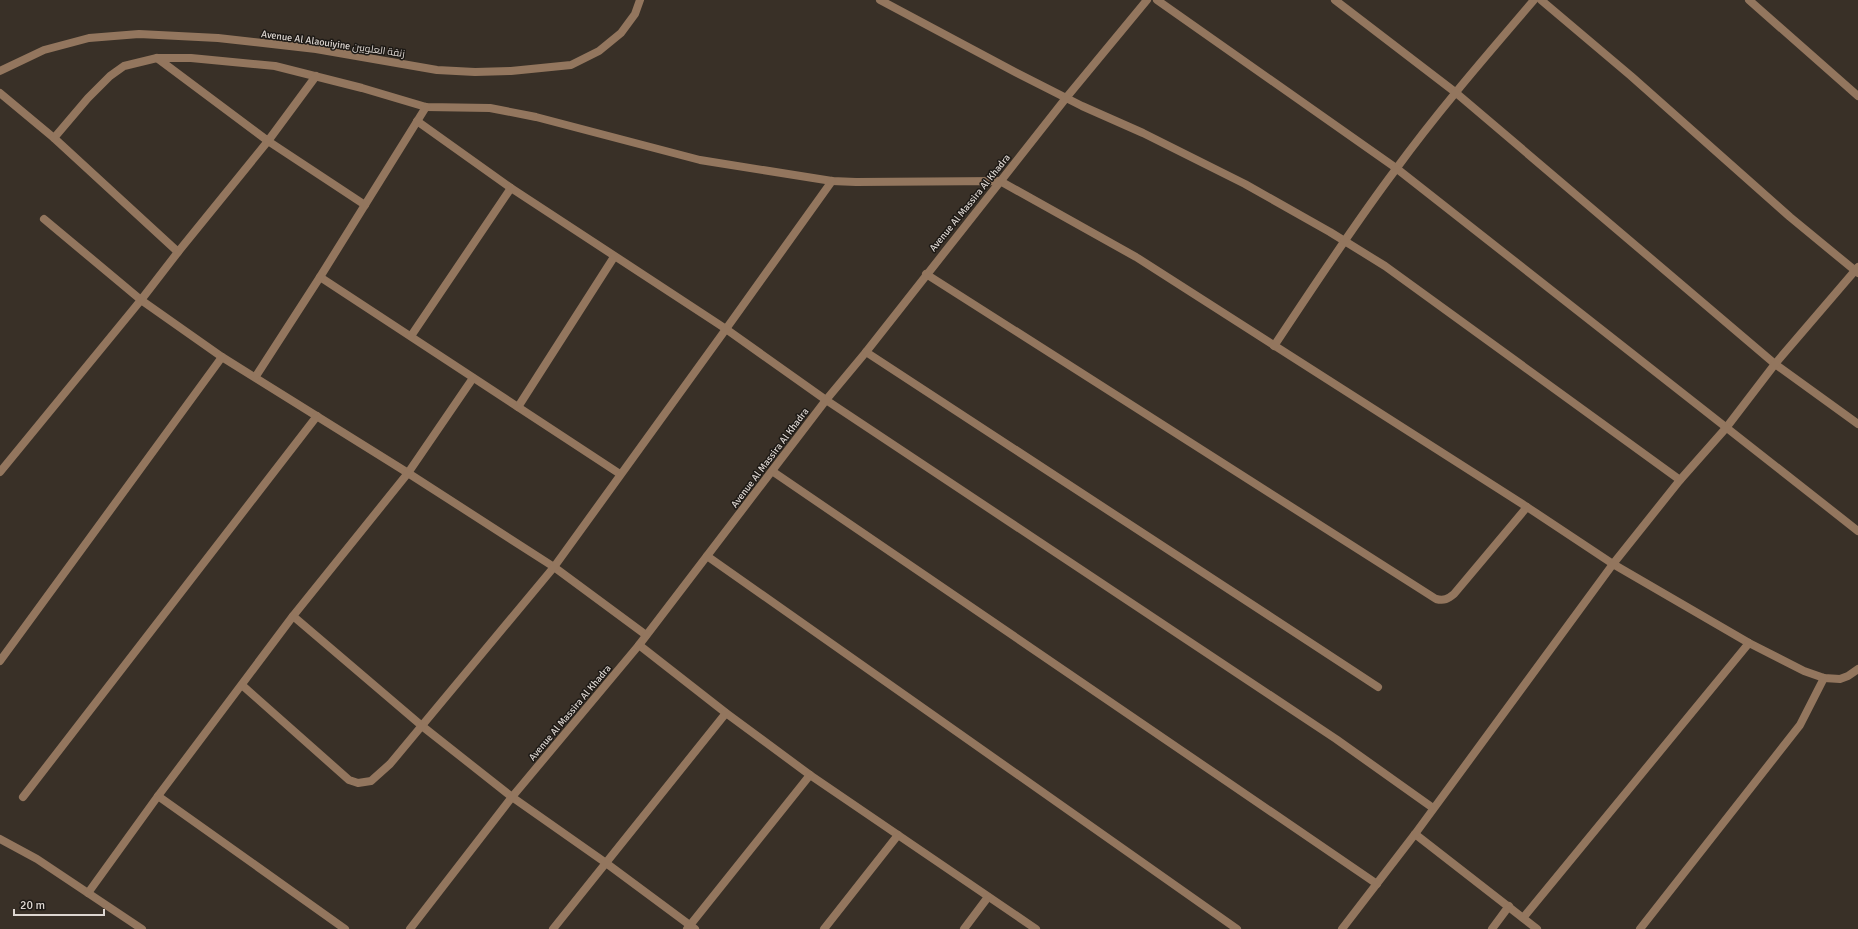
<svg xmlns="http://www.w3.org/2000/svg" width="1858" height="929" font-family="Signika,Cairo,sans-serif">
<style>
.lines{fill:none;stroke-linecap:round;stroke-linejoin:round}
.minor{stroke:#93765e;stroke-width:8}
.labels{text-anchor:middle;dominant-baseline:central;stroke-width:3;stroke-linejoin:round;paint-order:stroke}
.street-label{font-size:10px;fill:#ddd6d1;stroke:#1d1915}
</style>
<rect width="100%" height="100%" fill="#393027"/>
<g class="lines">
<!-- minor -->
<g class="minor">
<path d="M 880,0 L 1015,72 L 1082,106 L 1143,133 L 1245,184 L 1330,232 L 1385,266 L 1680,480"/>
<path d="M 1157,0 L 1396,168 L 1858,531"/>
<path d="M 1335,0 L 1455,92 L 1775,364 L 1858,424"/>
<path d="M 1541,0 L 1631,76 L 1790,217 L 1858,273"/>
<path d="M 1749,0 L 1858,96"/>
<path d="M 157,58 L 268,141 L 365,205"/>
<path d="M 0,71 L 44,50 L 89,38 L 139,34 L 218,38 L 316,49 L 437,70 L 475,72 L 511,71 L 571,65 L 599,51 L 621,33 L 635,14 L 640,0"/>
<path d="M 0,93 L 54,138 L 178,252"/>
<path d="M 417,121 L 511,188 L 726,329 L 826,400 L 1336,739 L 1433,808"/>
<path d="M 54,138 L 88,98 L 110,76 L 124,66 L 157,58 L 191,58 L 275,66 L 362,88 L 426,107 L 490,108 L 536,117 L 700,160 L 832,181 L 856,182 L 1000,181 L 1136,257 L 1527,507 L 1613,564 L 1749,643 L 1804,671 L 1824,678 L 1840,679 L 1848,676 L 1858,669"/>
<path d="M 44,219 L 141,300 L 222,357 L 408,473 L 554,567 L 646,635"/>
<path d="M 926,274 L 1436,599 C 1444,601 1448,599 1454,594 L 1527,507"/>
<path d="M 320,277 L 620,474"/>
<path d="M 411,336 L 511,188"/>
<path d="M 1274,346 C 1314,286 1353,226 1396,169 C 1439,110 1487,55 1534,0"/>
<path d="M 866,352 L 1378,687"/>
<path d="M 256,376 L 320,277 L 426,107"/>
<path d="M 518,407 L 614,257"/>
<path d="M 772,471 L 1377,884"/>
<path d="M 0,472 L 141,300 L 178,252 L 268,141 L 316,76"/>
<path d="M 707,556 L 1237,929"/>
<path d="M 293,616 L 422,726 L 512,797 L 606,863 L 695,929"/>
<path d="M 639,645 L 726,713 L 810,775 L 1036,929"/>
<path d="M 0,661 L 222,357"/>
<path d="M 243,686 L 349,780 L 358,783 L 371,781 L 390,764 L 554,567 L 726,329 L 832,181"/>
<path d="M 158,796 L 345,929"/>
<path d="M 23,797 L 317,416"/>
<path d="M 1415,834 L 1537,929"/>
<path d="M 0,839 L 37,859 L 142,929"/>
<path d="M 88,893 L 158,796 L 293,616 L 408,473 L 473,378"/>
<path d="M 1523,918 L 1749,643"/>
<path d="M 410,929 L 512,797 L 639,645 L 826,400 L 866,352 L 1066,98 L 1147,0"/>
<path d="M 553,929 L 726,713"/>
<path d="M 687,929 L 810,775"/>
<path d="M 824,929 L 898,835"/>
<path d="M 964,929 L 988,897"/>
<path d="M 1342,929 L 1415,834 L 1613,564 L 1680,480 L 1726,428 L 1775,364 L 1858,267"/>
<path d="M 1492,929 L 1509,906"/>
<path d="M 1640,929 L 1800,725 L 1824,678"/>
</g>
</g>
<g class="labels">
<!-- street labels -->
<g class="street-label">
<text transform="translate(333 44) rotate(8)">Avenue Al Alaouiyine زنقة العلويين</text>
<text transform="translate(970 203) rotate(-51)">Avenue Al Massira Al Khadra</text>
<text transform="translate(770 458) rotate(-53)">Avenue Al Massira Al Khadra</text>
<text transform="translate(570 713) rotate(-50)">Avenue Al Massira Al Khadra</text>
</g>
</g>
<!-- scale -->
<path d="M14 909v6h90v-6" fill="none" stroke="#ddd6d1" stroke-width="2"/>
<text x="20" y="909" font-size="12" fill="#ddd6d1" stroke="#1d1915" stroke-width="3" paint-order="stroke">20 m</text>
</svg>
